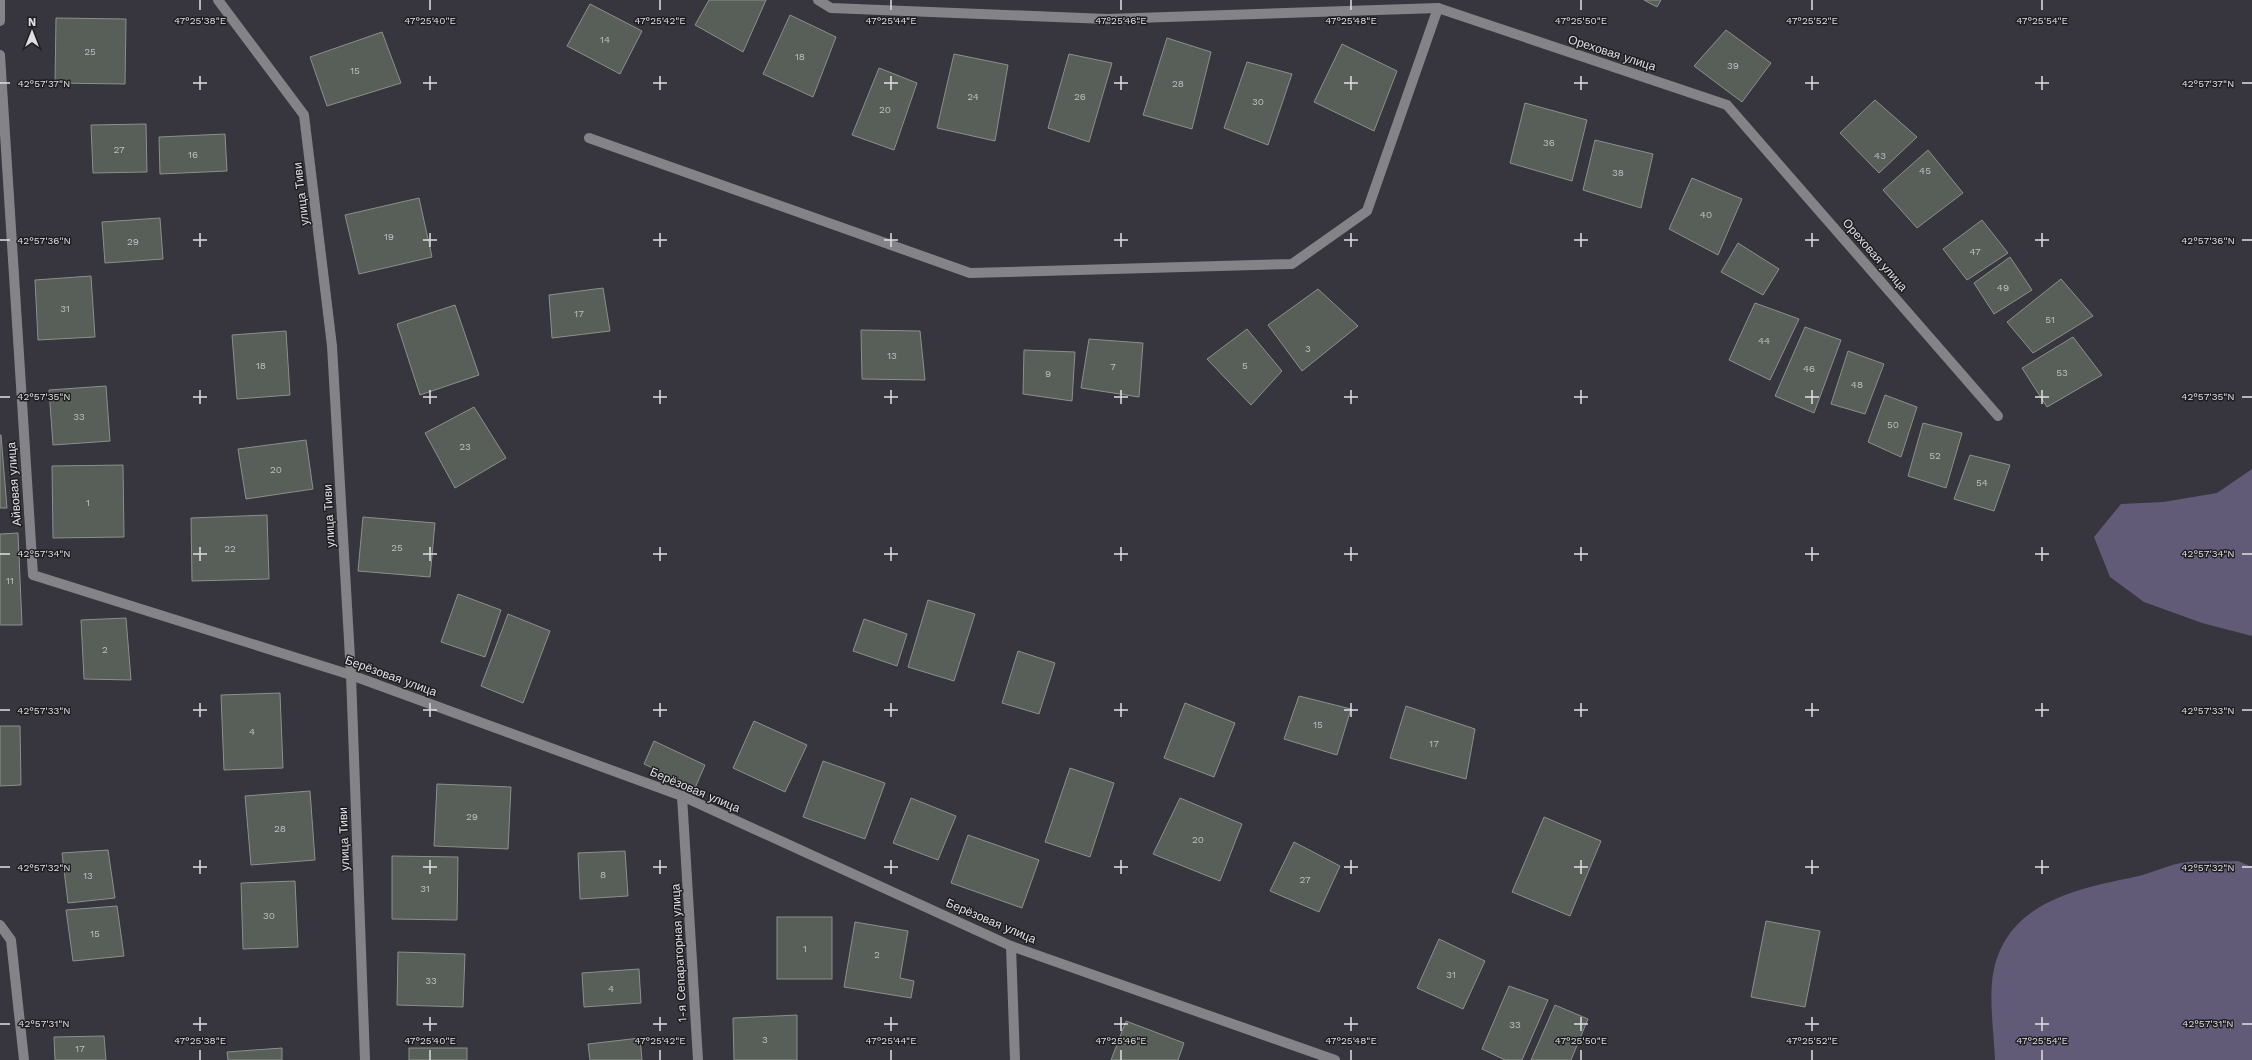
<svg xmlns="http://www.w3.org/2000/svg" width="2252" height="1060" font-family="'Work Sans',sans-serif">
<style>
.green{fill:#625b78}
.building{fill:#585f59;stroke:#8a918a}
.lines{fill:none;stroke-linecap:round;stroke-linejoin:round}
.minor{stroke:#848387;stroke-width:10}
.ticks{fill:none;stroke:#e0dfe4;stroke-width:1.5}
.labels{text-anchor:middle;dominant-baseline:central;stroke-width:3;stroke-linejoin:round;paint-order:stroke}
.number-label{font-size:10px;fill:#bebfc1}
.street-label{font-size:12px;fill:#e0dfe4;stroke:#1e1e21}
.ticks-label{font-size:10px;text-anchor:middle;fill:#e0dfe4;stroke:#1e1e21;stroke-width:3;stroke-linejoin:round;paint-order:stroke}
</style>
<rect width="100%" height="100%" fill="#37353d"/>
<!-- green -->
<g class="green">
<path d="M 2252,469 L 2252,636 L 2202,623 L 2144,602 L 2110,577 L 2094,537 L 2121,504 L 2163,502 L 2217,493 Z"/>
<path d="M 2238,861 L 2252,867 L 2252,1060 L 1995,1060 C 1994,1033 1988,995 1994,969 C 2009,902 2077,889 2134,877 C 2150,874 2165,866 2181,863 C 2199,860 2220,862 2238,861 Z"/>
</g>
<!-- building -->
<g class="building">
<path d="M 709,0 L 766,0 L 743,52 L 695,25 Z"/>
<path d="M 1644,0 L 1661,0 L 1657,7 Z"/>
<path d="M 590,4 L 642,31 L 620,74 L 567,46 Z"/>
<path d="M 790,15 L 836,37 L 813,97 L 763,74 Z"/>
<path d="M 56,18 L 126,19 L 125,84 L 55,83 Z"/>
<path d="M 1726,30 L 1771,63 L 1742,102 L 1694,66 Z"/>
<path d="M 382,32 L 401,83 L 327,106 L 310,57 Z"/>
<path d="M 1167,38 L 1211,52 L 1192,129 L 1143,115 Z"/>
<path d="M 1342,44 L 1397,71 L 1374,131 L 1314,102 Z"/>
<path d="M 954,54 L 1008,65 L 995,141 L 937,128 Z"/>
<path d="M 1069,54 L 1112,63 L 1089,142 L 1048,128 Z"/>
<path d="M 1247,62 L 1292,74 L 1268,145 L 1224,128 Z"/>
<path d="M 879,68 L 917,83 L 894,150 L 852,135 Z"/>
<path d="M 1875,100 L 1917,137 L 1879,173 L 1840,133 Z"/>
<path d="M 1525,103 L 1587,120 L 1572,181 L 1510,163 Z"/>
<path d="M 146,124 L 147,172 L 93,173 L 91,125 Z"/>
<path d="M 225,134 L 227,171 L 160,174 L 159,137 Z"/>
<path d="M 1595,140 L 1653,154 L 1641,208 L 1583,190 Z"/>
<path d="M 1928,150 L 1963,193 L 1917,228 L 1883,190 Z"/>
<path d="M 1692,178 L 1742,199 L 1718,255 L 1669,229 Z"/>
<path d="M 419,198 L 432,257 L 359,274 L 345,215 Z"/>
<path d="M 160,218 L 163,259 L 105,263 L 102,222 Z"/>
<path d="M 1982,220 L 2008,253 L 1967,280 L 1943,249 Z"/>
<path d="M 1738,243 L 1779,269 L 1763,295 L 1721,272 Z"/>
<path d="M 2010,257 L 2032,290 L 1994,314 L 1974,283 Z"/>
<path d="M 91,276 L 95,337 L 38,340 L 35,280 Z"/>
<path d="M 2061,279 L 2093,316 L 2033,353 L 2007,322 Z"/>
<path d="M 603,288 L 610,331 L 552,338 L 549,295 Z"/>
<path d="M 1318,289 L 1358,326 L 1302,371 L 1268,325 Z"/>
<path d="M 1755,303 L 1799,319 L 1770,380 L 1729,360 Z"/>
<path d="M 455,305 L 479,375 L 420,395 L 397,324 Z"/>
<path d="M 1805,327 L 1841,340 L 1814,413 L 1775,396 Z"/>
<path d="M 1247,329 L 1282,371 L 1251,405 L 1207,359 Z"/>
<path d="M 861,330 L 920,331 L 925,380 L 862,379 Z"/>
<path d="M 286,331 L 290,395 L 237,399 L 232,335 Z"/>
<path d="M 2073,337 L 2102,375 L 2047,407 L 2022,368 Z"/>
<path d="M 1089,339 L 1143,343 L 1139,397 L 1081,388 Z"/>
<path d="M 1024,350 L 1075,352 L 1072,401 L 1023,394 Z"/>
<path d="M 1848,351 L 1884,364 L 1865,414 L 1831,404 Z"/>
<path d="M 106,386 L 110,441 L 53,445 L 49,390 Z"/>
<path d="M 1885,395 L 1917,407 L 1901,457 L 1868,442 Z"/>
<path d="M 474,407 L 506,458 L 455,488 L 425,433 Z"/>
<path d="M 1923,423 L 1962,433 L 1946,488 L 1908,476 Z"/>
<path d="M 0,435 L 1,435 L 7,508 L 0,508 Z"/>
<path d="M 306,440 L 313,489 L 246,499 L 238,449 Z"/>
<path d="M 1970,455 L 2010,465 L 1994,511 L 1954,499 Z"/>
<path d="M 123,465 L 124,537 L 53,538 L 52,466 Z"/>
<path d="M 267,515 L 269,579 L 192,581 L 191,518 Z"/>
<path d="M 363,517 L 435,523 L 430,577 L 358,571 Z"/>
<path d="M 18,533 L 22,625 L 0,625 L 0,534 Z"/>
<path d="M 458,594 L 501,610 L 485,657 L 441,642 Z"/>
<path d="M 928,600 L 975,614 L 954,681 L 908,667 Z"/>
<path d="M 508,614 L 550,631 L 523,703 L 481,686 Z"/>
<path d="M 126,618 L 131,680 L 84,679 L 81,620 Z"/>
<path d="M 864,619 L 907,634 L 897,666 L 853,651 Z"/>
<path d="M 1018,651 L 1055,663 L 1039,714 L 1002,703 Z"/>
<path d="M 280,693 L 283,768 L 224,770 L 221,695 Z"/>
<path d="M 1299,696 L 1351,709 L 1337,755 L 1284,739 Z"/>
<path d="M 1185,703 L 1235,723 L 1214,777 L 1164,758 Z"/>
<path d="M 1406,706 L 1475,729 L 1466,779 L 1390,758 Z"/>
<path d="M 754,721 L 807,745 L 785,792 L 733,768 Z"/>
<path d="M 0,726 L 20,726 L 21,785 L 0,786 Z"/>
<path d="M 654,741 L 705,765 L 695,788 L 644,764 Z"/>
<path d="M 823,761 L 885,783 L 865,839 L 803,817 Z"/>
<path d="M 1070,768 L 1114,783 L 1090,857 L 1045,842 Z"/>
<path d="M 437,784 L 511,787 L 508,849 L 434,846 Z"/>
<path d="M 310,791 L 315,860 L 251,865 L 245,796 Z"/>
<path d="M 911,798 L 956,816 L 938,860 L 893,843 Z"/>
<path d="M 1180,798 L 1242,824 L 1220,881 L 1153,854 Z"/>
<path d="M 1544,817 L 1601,841 L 1570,916 L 1512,892 Z"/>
<path d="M 968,835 L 1039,860 L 1022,908 L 951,883 Z"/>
<path d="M 1294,842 L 1340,866 L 1319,912 L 1270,891 Z"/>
<path d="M 108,850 L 115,898 L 68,903 L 62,853 Z"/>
<path d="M 625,851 L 628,896 L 580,899 L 578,853 Z"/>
<path d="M 392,856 L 458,857 L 457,920 L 392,919 Z"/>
<path d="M 295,881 L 298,947 L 243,949 L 241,883 Z"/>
<path d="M 117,906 L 124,956 L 73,961 L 66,910 Z"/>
<rect x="777" y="917" width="55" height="62"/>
<path d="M 1766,921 L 1820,931 L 1805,1007 L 1751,997 Z"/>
<path d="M 855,922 L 908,931 L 900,978 L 914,981 L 911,998 L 844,987 Z"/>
<path d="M 1439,939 L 1485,961 L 1463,1009 L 1417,988 Z"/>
<path d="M 398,952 L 465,954 L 463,1007 L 397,1005 Z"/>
<path d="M 639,969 L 641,1003 L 584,1007 L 582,973 Z"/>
<path d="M 1509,986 L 1548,1000 L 1522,1060 L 1505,1060 L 1482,1049 Z"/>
<path d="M 1555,1005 L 1588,1019 L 1571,1060 L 1531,1060 Z"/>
<path d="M 797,1015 L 797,1060 L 734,1060 L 733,1018 Z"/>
<path d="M 1126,1021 L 1184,1043 L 1178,1060 L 1111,1060 Z"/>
<path d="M 104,1036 L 106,1060 L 55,1060 L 54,1037 Z"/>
<path d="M 640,1038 L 642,1060 L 590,1060 L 588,1044 Z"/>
<path d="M 282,1048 L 282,1060 L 228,1060 L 227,1052 Z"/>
<rect x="409" y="1048" width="58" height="12"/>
</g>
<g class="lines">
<!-- minor -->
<g class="minor">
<path d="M 218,0 L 304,115 L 332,346 L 351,675 L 365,1060"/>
<path d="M 818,0 L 831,8 L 1107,19 L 1438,8 L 1727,105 L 1998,416"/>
<path d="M 0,21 L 0,0"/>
<path d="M 0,55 L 33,575 L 351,675 L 682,796 L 1011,946 L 1335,1060"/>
<path d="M 589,138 L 970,273 L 1292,264 L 1367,211 L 1438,8"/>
<path d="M 682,796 L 698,1060"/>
<path d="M 0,925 L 11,940 L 24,1060"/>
<path d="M 1011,946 L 1015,1060"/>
</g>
</g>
<!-- ticks -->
<path class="ticks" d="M 200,0 L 200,10M 430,0 L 430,10M 660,0 L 660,10M 891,0 L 891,10M 1121,0 L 1121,10M 1351,0 L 1351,10M 1581,0 L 1581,10M 1812,0 L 1812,10M 2042,0 L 2042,10M 200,76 L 200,90M 430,76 L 430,90M 660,76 L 660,90M 891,76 L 891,90M 1121,76 L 1121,90M 1351,76 L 1351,90M 1581,76 L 1581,90M 1812,76 L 1812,90M 2042,76 L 2042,90M 0,83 L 10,83M 193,83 L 207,83M 423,83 L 437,83M 653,83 L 667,83M 884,83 L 898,83M 1114,83 L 1128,83M 1344,83 L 1358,83M 1574,83 L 1588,83M 1805,83 L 1819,83M 2035,83 L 2049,83M 2242,83 L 2252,83M 200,233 L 200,247M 430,233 L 430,247M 660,233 L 660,247M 891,233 L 891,247M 1121,233 L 1121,247M 1351,233 L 1351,247M 1581,233 L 1581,247M 1812,233 L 1812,247M 2042,233 L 2042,247M 0,240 L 10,240M 193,240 L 207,240M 423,240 L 437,240M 653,240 L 667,240M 884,240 L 898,240M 1114,240 L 1128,240M 1344,240 L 1358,240M 1574,240 L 1588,240M 1805,240 L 1819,240M 2035,240 L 2049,240M 2242,240 L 2252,240M 200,390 L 200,404M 430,390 L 430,404M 660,390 L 660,404M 891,390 L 891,404M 1121,390 L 1121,404M 1351,390 L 1351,404M 1581,390 L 1581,404M 1812,390 L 1812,404M 2042,390 L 2042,404M 0,397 L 10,397M 193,397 L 207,397M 423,397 L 437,397M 653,397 L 667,397M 884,397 L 898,397M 1114,397 L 1128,397M 1344,397 L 1358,397M 1574,397 L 1588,397M 1805,397 L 1819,397M 2035,397 L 2049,397M 2242,397 L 2252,397M 200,547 L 200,561M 430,547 L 430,561M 660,547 L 660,561M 891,547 L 891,561M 1121,547 L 1121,561M 1351,547 L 1351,561M 1581,547 L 1581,561M 1812,547 L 1812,561M 2042,547 L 2042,561M 0,554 L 10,554M 193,554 L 207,554M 423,554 L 437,554M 653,554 L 667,554M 884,554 L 898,554M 1114,554 L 1128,554M 1344,554 L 1358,554M 1574,554 L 1588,554M 1805,554 L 1819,554M 2035,554 L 2049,554M 2242,554 L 2252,554M 200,703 L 200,717M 430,703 L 430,717M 660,703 L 660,717M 891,703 L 891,717M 1121,703 L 1121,717M 1351,703 L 1351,717M 1581,703 L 1581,717M 1812,703 L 1812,717M 2042,703 L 2042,717M 0,710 L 10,710M 193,710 L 207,710M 423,710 L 437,710M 653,710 L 667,710M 884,710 L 898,710M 1114,710 L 1128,710M 1344,710 L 1358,710M 1574,710 L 1588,710M 1805,710 L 1819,710M 2035,710 L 2049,710M 2242,710 L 2252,710M 200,860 L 200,874M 430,860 L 430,874M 660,860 L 660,874M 891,860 L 891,874M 1121,860 L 1121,874M 1351,860 L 1351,874M 1581,860 L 1581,874M 1812,860 L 1812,874M 2042,860 L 2042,874M 0,867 L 10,867M 193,867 L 207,867M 423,867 L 437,867M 653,867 L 667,867M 884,867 L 898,867M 1114,867 L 1128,867M 1344,867 L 1358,867M 1574,867 L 1588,867M 1805,867 L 1819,867M 2035,867 L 2049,867M 2242,867 L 2252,867M 200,1017 L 200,1031M 430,1017 L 430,1031M 660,1017 L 660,1031M 891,1017 L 891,1031M 1121,1017 L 1121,1031M 1351,1017 L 1351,1031M 1581,1017 L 1581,1031M 1812,1017 L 1812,1031M 2042,1017 L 2042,1031M 0,1024 L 10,1024M 193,1024 L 207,1024M 423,1024 L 437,1024M 653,1024 L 667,1024M 884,1024 L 898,1024M 1114,1024 L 1128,1024M 1344,1024 L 1358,1024M 1574,1024 L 1588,1024M 1805,1024 L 1819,1024M 2035,1024 L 2049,1024M 2242,1024 L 2252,1024M 200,1050 L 200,1060M 430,1050 L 430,1060M 660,1050 L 660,1060M 891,1050 L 891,1060M 1121,1050 L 1121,1060M 1351,1050 L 1351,1060M 1581,1050 L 1581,1060M 1812,1050 L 1812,1060M 2042,1050 L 2042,1060"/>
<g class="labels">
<!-- number labels -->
<g class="number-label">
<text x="605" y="39">14</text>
<text x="90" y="51">25</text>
<text x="800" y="56">18</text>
<text x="1733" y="65">39</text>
<text x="355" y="70">15</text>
<text x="1178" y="83">28</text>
<text x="973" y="96">24</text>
<text x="1080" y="96">26</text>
<text x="1258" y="101">30</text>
<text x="885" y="109">20</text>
<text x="1549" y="142">36</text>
<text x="119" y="149">27</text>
<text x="193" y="154">16</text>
<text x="1880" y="155">43</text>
<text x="1925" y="170">45</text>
<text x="1618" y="172">38</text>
<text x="1706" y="214">40</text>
<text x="389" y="236">19</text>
<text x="133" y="241">29</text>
<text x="1975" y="251">47</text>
<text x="2003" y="287">49</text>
<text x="65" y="308">31</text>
<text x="579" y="313">17</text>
<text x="2050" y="319">51</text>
<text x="1764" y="340">44</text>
<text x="1308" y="348">3</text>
<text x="892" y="355">13</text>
<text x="261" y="365">18</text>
<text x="1245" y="365">5</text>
<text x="1113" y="366">7</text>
<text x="1809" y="368">46</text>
<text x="2062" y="372">53</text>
<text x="1048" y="373">9</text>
<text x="1857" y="384">48</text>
<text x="79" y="416">33</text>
<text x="1893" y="424">50</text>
<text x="465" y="446">23</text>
<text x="1935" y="455">52</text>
<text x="276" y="469">20</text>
<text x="1982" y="482">54</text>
<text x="88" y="502">1</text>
<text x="397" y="547">25</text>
<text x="230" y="548">22</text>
<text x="10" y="580">11</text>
<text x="105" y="649">2</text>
<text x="1318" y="724">15</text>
<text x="252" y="731">4</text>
<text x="1434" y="743">17</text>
<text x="472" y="816">29</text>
<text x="280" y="828">28</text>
<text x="1198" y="839">20</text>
<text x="603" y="874">8</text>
<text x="88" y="875">13</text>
<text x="1305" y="879">27</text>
<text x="425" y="888">31</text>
<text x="269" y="915">30</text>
<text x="95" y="933">15</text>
<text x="805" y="948">1</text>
<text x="877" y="954">2</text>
<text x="1451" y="974">31</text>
<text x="431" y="980">33</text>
<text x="611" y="988">4</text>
<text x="1515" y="1024">33</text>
<text x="765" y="1039">3</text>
<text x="80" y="1048">17</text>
</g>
<!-- street labels -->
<g class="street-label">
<text transform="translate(1612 53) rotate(18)">Ореховая улица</text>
<text transform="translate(301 194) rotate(-97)">улица Тиви</text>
<text transform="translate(1875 255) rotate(49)">Ореховая улица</text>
<text transform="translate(14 484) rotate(-94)">Айвовая улица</text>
<text transform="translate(329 516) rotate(-93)">улица Тиви</text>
<text transform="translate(391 676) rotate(20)">Берёзовая улица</text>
<text transform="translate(695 790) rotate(23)">Берёзовая улица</text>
<text transform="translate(344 839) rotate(-92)">улица Тиви</text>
<text transform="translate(991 921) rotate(23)">Берёзовая улица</text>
<text transform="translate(679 953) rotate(-93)">1-я Сепараторная улица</text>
</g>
</g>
<g class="ticks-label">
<text x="200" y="24">47°25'38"E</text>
<text x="430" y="24">47°25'40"E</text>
<text x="660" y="24">47°25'42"E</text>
<text x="891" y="24">47°25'44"E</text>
<text x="1121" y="24">47°25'46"E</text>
<text x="1351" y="24">47°25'48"E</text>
<text x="1581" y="24">47°25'50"E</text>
<text x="1812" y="24">47°25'52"E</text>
<text x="2042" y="24">47°25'54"E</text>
<text x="44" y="87">42°57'37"N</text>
<text x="2208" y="87">42°57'37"N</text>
<text x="44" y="244">42°57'36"N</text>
<text x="2208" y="244">42°57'36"N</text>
<text x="44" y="400">42°57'35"N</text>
<text x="2208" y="400">42°57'35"N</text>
<text x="44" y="557">42°57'34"N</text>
<text x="2208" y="557">42°57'34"N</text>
<text x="44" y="714">42°57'33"N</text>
<text x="2208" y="714">42°57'33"N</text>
<text x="44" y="871">42°57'32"N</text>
<text x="2208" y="871">42°57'32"N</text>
<text x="44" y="1027">42°57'31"N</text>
<text x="2208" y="1027">42°57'31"N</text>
<text x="200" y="1044">47°25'38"E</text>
<text x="430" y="1044">47°25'40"E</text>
<text x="660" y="1044">47°25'42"E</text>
<text x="891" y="1044">47°25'44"E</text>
<text x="1121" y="1044">47°25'46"E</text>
<text x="1351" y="1044">47°25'48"E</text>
<text x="1581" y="1044">47°25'50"E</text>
<text x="1812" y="1044">47°25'52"E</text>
<text x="2042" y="1044">47°25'54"E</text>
</g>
<!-- north arrow -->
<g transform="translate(32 32)" stroke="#1e1e21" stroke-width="3" paint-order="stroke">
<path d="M0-3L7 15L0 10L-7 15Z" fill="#e0dfe4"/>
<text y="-6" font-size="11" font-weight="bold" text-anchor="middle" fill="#e0dfe4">N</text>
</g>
</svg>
